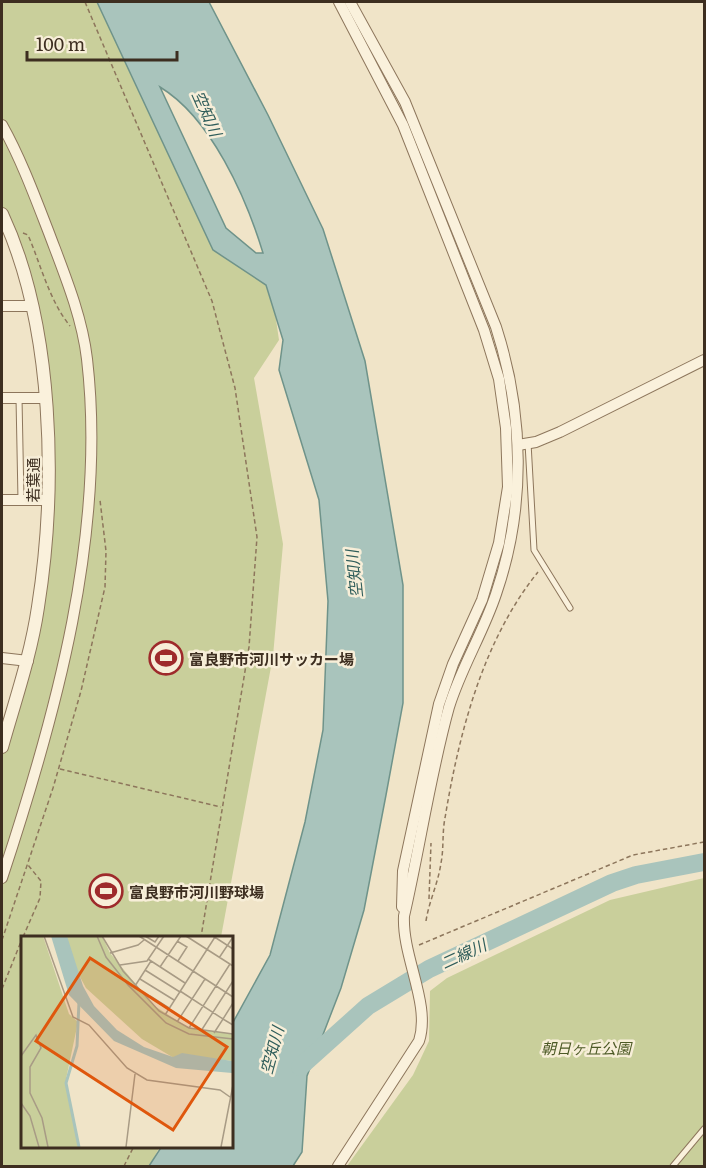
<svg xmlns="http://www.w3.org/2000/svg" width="706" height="1168" font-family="Literata,'Noto Sans JP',serif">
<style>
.green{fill:#c9cf9b}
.water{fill:#a9c4bc;stroke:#6f938a;stroke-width:1.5;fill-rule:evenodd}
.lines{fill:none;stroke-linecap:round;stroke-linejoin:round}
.river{stroke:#a9c4bc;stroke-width:18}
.service-casing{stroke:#8d765c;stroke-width:7}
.minor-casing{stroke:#8d765c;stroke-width:12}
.tertiary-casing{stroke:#8d765c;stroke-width:14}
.path{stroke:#8d765c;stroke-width:1.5;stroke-dasharray:4.5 3;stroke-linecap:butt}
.service{stroke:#faf1dc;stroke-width:5}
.minor{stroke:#faf1dc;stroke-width:10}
.tertiary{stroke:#faf1dc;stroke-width:12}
.labels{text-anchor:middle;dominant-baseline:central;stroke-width:5;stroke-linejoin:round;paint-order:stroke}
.street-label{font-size:15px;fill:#3d2e20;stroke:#f7eed8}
.poi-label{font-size:15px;font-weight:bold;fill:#3d2e20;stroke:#f7eed8;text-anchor:start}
.park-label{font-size:15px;font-style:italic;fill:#4d5a26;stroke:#f7eed8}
.water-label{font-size:16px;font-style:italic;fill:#2f5d5a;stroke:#f7eed8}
.inset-river{fill:none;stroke:#a9c4bc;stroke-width:3}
.inset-road{fill:none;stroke:#a89b85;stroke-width:1.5}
.view{fill:#df570d;fill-opacity:0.15;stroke:#df570d;stroke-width:3}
.inset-edge{fill:none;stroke:#3d2e20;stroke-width:3}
</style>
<rect width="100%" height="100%" fill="#f0e4c8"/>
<!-- green -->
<g class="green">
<path d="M 2,2 L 100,2 L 219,243 L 270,279 L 279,340 L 254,378 L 283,544 L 273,656 L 221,937 L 22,937 L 22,1146 L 160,1146 L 150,1166 L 2,1166 L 2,747 L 28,661 L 48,500 L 35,330 L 2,214 Z"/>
<path d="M 704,878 L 704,1166 L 347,1166 L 413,1075 L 429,1041 L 430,991 L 447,978 L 610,900 Z"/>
</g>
<!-- water -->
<path class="water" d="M 97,2 L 209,2 L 268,115 L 323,229 L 365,361 L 403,585 L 403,703 L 386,795 L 364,910 L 341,988 L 307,1076 L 302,1152 L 293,1166 L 149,1166 L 162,1146 L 231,1146 L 231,1026 L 270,955 L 305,822 L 323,730 L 328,601 L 319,500 L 279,370 L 283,340 L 266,285 L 213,250 ZM 160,87 C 211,118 246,197 263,253 L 256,253 L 226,228 Z"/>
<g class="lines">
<!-- river -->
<path class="river" d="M 300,1067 L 368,1006 L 429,969 L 612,883 L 636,875 L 704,862"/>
<defs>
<g id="service">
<path d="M 19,398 L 21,500"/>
<path d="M 528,443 L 534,550 L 570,608"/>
<path d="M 673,1166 L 704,1129"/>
</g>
<g id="minor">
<path d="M 339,2 L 403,125 L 484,330 L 499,379 L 506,428 L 508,487 L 499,543 L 482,600 L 453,664 L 439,704 L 403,871 L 402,907"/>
<path d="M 2,125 C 21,159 35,197 49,233 C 64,273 82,316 87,359 C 107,531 56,715 2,878"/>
<path d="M 2,306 L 31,306"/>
<path d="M 2,398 L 46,398"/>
<path d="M 518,445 L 536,442 L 560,432 L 704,360"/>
<path d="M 2,500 L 48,500"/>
<path d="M 2,658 L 28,661"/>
<path d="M 338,1166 L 419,1041 C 431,1004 402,957 404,916 C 420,847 430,775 449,707 C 461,668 483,633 496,594 C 526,507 524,414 496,327 L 405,102 L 350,2"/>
</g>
<path id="tertiary" d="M 2,214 C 54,325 57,487 38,607 C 31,655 15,701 2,747"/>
</defs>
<!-- service casing -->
<use href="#service" class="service-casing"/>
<!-- minor casing -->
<use href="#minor" class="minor-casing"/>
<!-- tertiary casing -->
<use href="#tertiary" class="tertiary-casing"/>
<!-- path -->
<g class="path">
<path d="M 85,2 L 212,301 L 235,388 L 257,537 L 249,647 L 201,937"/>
<path d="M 23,233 L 28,235 C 41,265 49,300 70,326"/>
<path d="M 60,769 L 221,807"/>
<path d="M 429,899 L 431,843"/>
<path d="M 426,921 C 429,901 438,884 441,863 C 444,848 442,833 445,818 C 459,733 483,640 538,572"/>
<path d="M 23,937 L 40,898 L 41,881 L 28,865"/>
<path d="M 2,940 L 53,788 L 81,691 L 105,587 L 106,551 L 100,500"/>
<path d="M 419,945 L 633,855 L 704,842"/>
<path d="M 2,989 L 22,939"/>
<path d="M 124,1166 L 134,1146"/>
</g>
<!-- service -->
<use href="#service" class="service"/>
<!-- minor -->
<use href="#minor" class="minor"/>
<!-- tertiary -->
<use href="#tertiary" class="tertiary"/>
</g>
<!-- icons -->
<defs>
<symbol id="stadium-ring" viewBox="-11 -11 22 22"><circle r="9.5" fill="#f7eed8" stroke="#9e2a2b" stroke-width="1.5"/><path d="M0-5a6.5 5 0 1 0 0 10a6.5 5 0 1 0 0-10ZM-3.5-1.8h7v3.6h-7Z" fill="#9e2a2b"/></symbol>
</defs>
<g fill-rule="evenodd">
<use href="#stadium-ring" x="147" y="639" width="38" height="38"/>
<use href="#stadium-ring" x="87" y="872" width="38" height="38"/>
</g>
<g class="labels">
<!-- street labels -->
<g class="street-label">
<text transform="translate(32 480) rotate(-90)">若葉通</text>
</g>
<!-- poi labels -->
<g class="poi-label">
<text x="189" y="658">富良野市河川サッカー場</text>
<text x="129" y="891">富良野市河川野球場</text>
</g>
<!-- park labels -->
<g class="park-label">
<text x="586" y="1047">朝日ヶ丘公園</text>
</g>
<!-- water labels -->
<g class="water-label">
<text transform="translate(208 113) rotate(66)">空知川</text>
<text transform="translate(353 574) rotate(-96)">空知川</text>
<text transform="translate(463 953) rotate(-25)">二線川</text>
<text transform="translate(271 1050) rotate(-75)">空知川</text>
</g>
</g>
<!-- overview -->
<g transform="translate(21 936)">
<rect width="212" height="212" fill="#f0e4c8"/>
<path d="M 0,0 L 22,0 L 48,78 L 57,86 L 45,143 L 57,211 L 0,211 ZM 44,0 L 81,0 L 89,17 L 132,69 L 168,92 L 211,98 L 211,125 L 161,119 L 153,122 L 121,103 L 65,52 L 50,24 Z" fill="#c9cf9b"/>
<path d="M 30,0 L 46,0 L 62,50 L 73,70 L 96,94 L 123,111 L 152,121 L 161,117 L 211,125 L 211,137 L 155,132 L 93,105 L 48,59 Z" fill="#a9c4bc"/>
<path class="inset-river" d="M 58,211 L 45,147 L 56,110 L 58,66"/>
<path class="inset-road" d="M 23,0 L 52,81 L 68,89 L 106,132 L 126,144 L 199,154 L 209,161M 76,0 L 85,21 L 107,49 L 145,87 L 168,98 L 212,103M 81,0 L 102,35 L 138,75 L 168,92 L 212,98M 118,0 L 212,61M 124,0 L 134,6 L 138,0M 165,0 L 212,30M 192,0 L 212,13M 156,5 L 166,11 L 157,25M 89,17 L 117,9 L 123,4M 198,22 L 212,1M 127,23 L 164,47M 99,29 L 126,25 L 143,0M 139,31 L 160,0M 124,34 L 159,56M 119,43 L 153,64M 114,50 L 130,25M 159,55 L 202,83 L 212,67M 129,60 L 148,72M 144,79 L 194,1M 156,86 L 184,43M 168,92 L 209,28M 180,95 L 212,45M 193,97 L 202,83 L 212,89M 0,120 L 15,99 L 20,112 L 9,131 L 9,157 L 21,182 L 27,211M 0,167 L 9,180 L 18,211M 0,176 L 0,195M 105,211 L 114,138M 200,211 L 212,149"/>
<path class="view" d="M 69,22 L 206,111 L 152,194 L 15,105 Z"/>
<rect width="212" height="212" class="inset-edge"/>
</g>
<!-- border -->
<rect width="706" height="1168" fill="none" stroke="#3d2e20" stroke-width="6"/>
<!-- scale -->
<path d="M27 51v9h150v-9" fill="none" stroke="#3d2e20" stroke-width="3"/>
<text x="36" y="51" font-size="18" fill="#3d2e20" stroke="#f7eed8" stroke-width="4.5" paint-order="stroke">100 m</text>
</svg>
